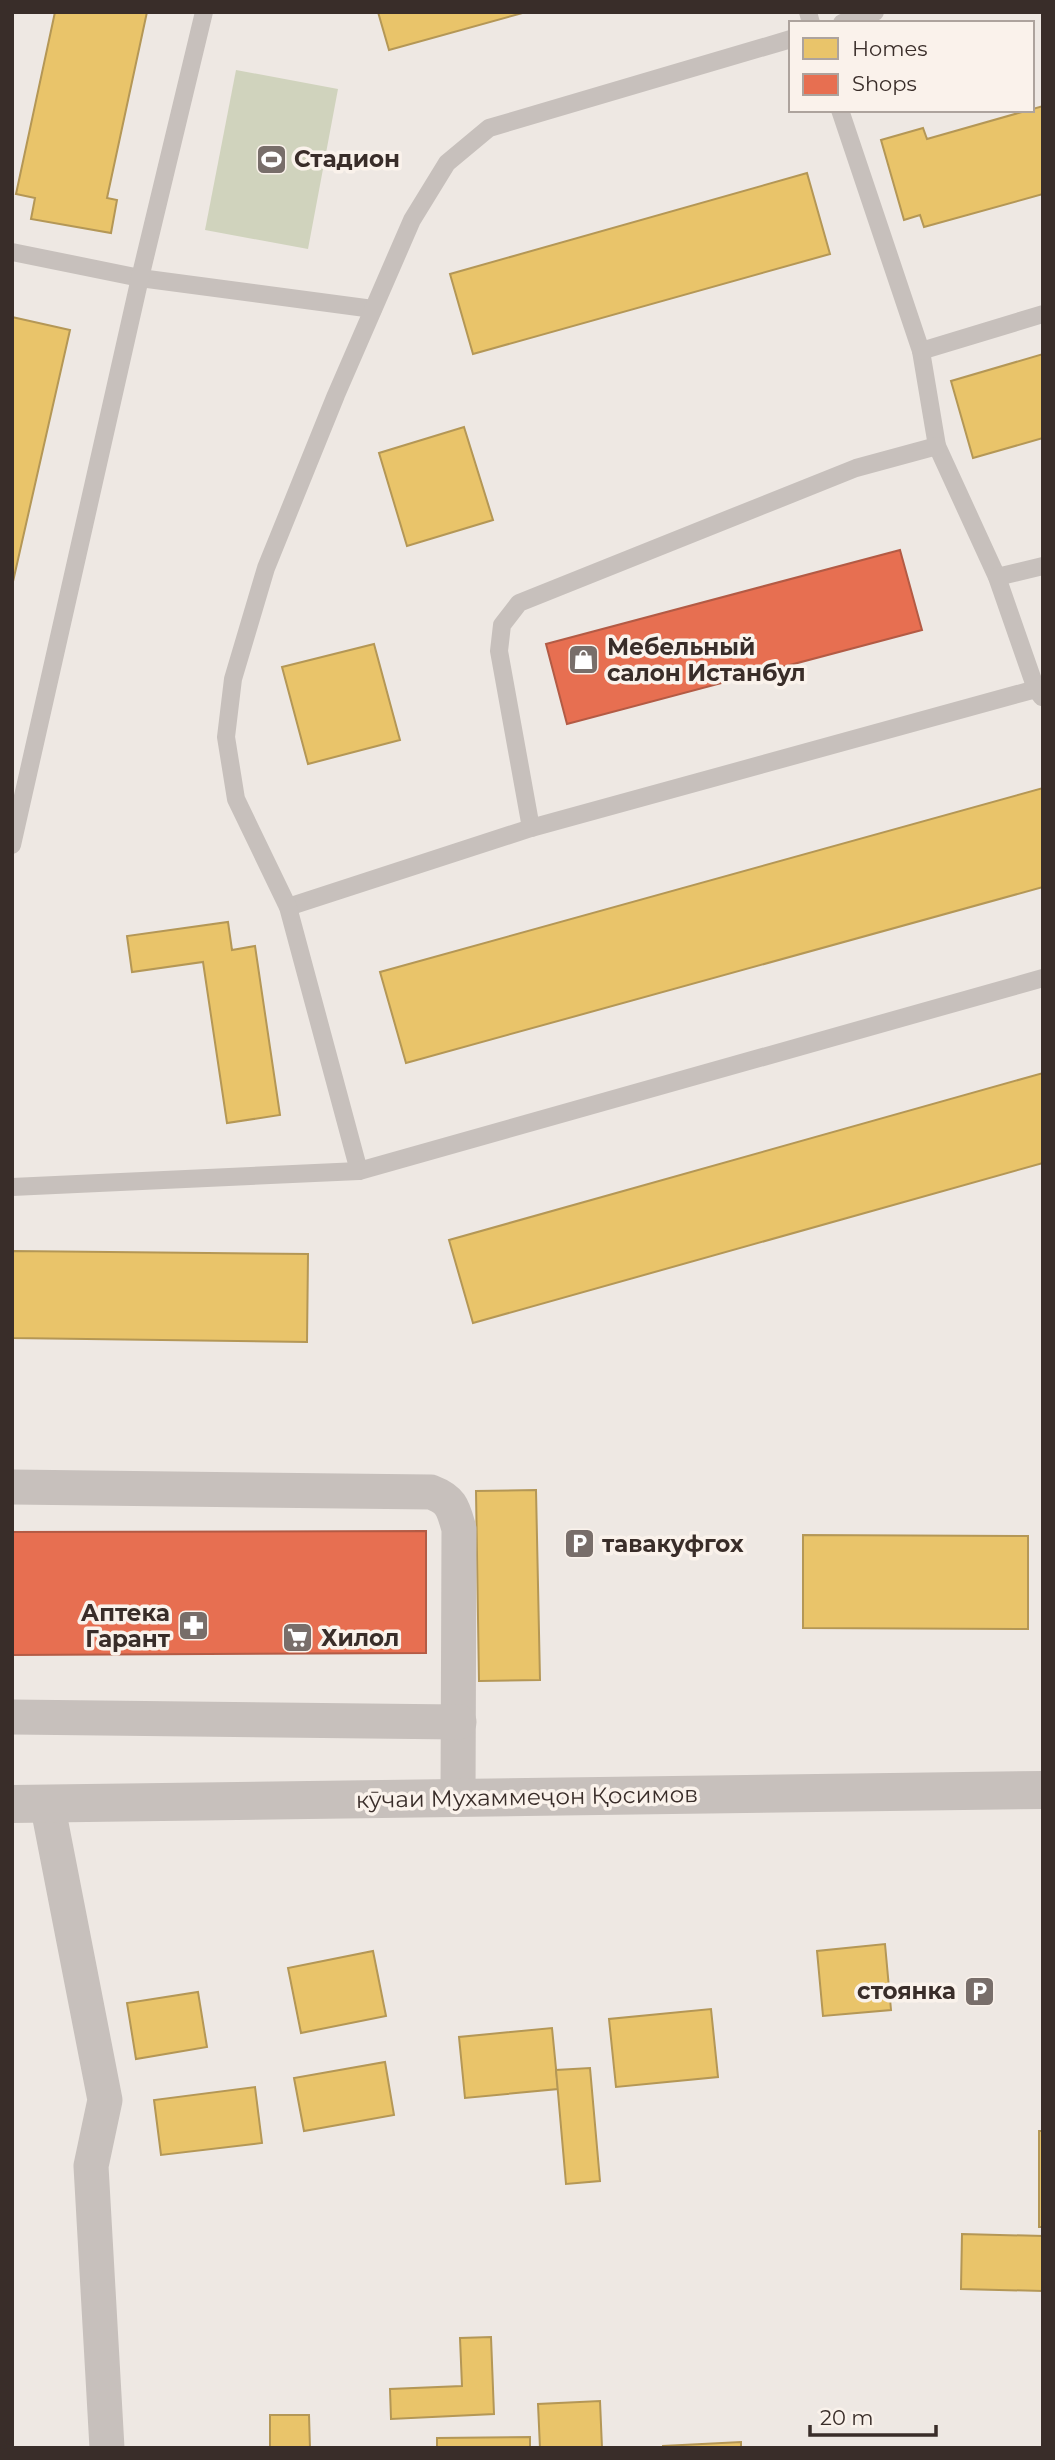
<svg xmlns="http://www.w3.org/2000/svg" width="1055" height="2460" font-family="Montserrat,sans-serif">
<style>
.garden{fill:#d0d3bd}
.homes{fill:#e9c46a;stroke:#b49756;stroke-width:2}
.shops{fill:#e76f51;stroke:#b35b45;stroke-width:2}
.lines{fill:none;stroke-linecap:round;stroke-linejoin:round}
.service{stroke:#c7c0bc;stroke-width:18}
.minor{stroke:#c7c0bc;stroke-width:35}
.tertiary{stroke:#c7c0bc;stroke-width:38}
.labels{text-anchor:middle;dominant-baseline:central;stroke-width:7;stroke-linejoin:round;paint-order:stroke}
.poi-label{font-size:23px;font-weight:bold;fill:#392d29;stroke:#faf2eb;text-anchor:start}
.street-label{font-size:23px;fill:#392d29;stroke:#faf2eb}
</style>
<rect width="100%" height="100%" fill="#eee8e3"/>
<!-- garden -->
<path class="garden" d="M 236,70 L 338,89 L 308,249 L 205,230 Z"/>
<!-- homes -->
<g class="homes">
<path d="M 55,12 L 147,12 L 107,198 L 117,200 L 111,233 L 31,219 L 35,198 L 16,194 Z"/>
<path d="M 378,12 L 526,12 L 389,50 Z"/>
<path d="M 1043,106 L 1043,194 L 924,227 L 920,215 L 904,220 L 881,140 L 923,128 L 927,139 Z"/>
<path d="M 807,173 L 830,254 L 473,354 L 450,274 Z"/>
<path d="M 12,317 L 70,330 L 12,586 Z"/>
<path d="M 1043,354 L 1043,438 L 973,458 L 951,381 Z"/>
<path d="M 464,427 L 493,520 L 407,546 L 379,453 Z"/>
<path d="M 374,644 L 400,740 L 308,764 L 282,667 Z"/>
<path d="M 1043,788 L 1043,887 L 406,1063 L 380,972 Z"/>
<path d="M 228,922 L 232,950 L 255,946 L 280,1115 L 227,1123 L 203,962 L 132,972 L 127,936 Z"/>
<path d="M 1043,1073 L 1043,1163 L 473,1323 L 449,1240 Z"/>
<path d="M 12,1251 L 308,1254 L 307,1342 L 12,1338 Z"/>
<path d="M 536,1490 L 540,1680 L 479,1681 L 476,1491 Z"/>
<path d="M 803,1535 L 1028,1536 L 1028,1629 L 803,1628 Z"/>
<path d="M 885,1944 L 891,2010 L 823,2016 L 817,1951 Z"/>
<path d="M 373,1951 L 386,2016 L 301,2033 L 288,1968 Z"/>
<path d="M 198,1992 L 207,2047 L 136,2059 L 127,2003 Z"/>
<path d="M 711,2009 L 718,2077 L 616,2087 L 609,2019 Z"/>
<path d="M 552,2028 L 558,2089 L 465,2098 L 459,2037 Z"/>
<path d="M 385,2062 L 394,2115 L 304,2131 L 294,2078 Z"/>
<path d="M 590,2068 L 600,2181 L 566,2184 L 556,2070 Z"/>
<path d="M 255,2087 L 262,2143 L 161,2155 L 154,2100 Z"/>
<rect x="1039" y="2131" width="4" height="96"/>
<path d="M 962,2234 L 1043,2236 L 1043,2291 L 961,2289 Z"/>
<path d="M 491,2337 L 494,2414 L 391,2419 L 390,2389 L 462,2386 L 460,2338 Z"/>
<path d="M 600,2401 L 602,2448 L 540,2448 L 538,2404 Z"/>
<path d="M 270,2415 L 309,2415 L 310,2448 L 270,2448 Z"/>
<path d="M 530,2437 L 530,2448 L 437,2448 L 437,2438 Z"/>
<path d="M 741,2442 L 741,2448 L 663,2448 L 663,2446 Z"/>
</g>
<!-- shops -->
<g class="shops">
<path d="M 900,550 L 922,630 L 567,724 L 546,644 Z"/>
<path d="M 426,1531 L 426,1653 L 12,1655 L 12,1532 Z"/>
</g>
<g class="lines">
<!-- service -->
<g class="service">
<path d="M 808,12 L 811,23"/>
<path d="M 842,23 L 875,12"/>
<path d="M 840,110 L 921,351 L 937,446 L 997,577 L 1036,689 L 1042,697"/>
<path d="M 12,252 L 140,278 L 373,309"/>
<path d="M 921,351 L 1043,314"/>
<path d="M 997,577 L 1043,566"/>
<path d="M 531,828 L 499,651 L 502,625 L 519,603 L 856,468 L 937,446"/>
<path d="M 12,845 L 140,278 L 204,12"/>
<path d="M 288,907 L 531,828 L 1036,689"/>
<path d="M 359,1171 L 288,907 L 236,799 L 226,737 L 233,679 L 266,568 L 336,395 L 412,220 L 447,163 L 489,128 L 791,39"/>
<path d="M 12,1187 L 359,1171 L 1043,978"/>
</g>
<!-- minor -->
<g class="minor">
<path d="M 12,1487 L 431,1492 C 452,1500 453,1508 459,1529 L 458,1798"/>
<path d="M 12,1717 L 459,1722"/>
<path d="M 47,1803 L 105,2100 L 91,2166 L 107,2448"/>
</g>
<!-- tertiary -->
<path class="tertiary" d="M 12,1804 L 1043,1790"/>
</g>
<!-- icons -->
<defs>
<symbol id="stadium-square" viewBox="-11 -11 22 22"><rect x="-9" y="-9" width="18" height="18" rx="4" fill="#786e6a" stroke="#faf2eb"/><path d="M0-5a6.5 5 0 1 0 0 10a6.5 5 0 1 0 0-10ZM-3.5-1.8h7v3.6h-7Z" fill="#fff"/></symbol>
<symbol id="shop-square" viewBox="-11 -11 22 22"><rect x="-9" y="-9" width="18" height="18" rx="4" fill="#786e6a" stroke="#faf2eb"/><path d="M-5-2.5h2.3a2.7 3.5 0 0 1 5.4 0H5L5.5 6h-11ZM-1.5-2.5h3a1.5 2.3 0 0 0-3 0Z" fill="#fff"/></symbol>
<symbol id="parking-square" viewBox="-11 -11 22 22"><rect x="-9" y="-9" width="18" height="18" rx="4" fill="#786e6a" stroke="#faf2eb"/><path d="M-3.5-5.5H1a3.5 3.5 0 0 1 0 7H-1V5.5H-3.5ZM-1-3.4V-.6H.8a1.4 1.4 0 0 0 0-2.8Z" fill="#fff"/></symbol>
<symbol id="pharmacy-square" viewBox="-11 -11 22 22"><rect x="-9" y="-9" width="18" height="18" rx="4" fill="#786e6a" stroke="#faf2eb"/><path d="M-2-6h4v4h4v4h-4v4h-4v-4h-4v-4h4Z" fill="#fff"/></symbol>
<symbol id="supermarket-square" viewBox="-11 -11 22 22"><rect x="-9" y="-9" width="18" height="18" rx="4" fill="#786e6a" stroke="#faf2eb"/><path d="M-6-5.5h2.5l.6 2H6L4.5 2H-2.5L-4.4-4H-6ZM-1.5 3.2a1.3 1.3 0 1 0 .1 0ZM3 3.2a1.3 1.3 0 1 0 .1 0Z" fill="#fff"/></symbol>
</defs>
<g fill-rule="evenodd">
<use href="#stadium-square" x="254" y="142" width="35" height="35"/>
<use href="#shop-square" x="566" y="642" width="35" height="35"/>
<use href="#parking-square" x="562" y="1526" width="35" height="35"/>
<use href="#pharmacy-square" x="176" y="1608" width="35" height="35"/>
<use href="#supermarket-square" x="280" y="1620" width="35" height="35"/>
<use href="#parking-square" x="962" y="1974" width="35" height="35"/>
</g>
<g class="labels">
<!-- poi labels -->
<g class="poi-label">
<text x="294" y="159">Стадион</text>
<text x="607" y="647">Мебельный<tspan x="607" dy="26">салон Истанбул</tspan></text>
<text x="602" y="1544">тавакуфгох</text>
<text x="170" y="1613" text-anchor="end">Аптека<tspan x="170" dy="26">Гарант</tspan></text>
<text x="321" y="1638">Хилол</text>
<text x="956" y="1991" text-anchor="end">стоянка</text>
</g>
<!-- street labels -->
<g class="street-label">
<text transform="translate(527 1797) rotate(-1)">кӯчаи Мухаммеҷон Қосимов</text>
</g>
</g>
<!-- border -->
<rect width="1055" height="2460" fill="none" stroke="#392d29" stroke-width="28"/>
<!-- legend -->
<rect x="789" y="21" width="245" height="91" fill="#faf2eb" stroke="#ada39d" stroke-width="2"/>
<rect x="803" y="38" width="35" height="21" fill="#e9c46a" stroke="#ada39d" stroke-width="2"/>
<text x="852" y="56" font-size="21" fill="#392d29">Homes</text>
<rect x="803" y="74" width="35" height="21" fill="#e76f51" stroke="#ada39d" stroke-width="2"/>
<text x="852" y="91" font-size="21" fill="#392d29">Shops</text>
<!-- scale -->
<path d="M810 2425v10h126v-10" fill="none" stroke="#392d29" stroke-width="3.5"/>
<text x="820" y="2425" font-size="21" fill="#392d29" stroke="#faf2eb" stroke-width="5" paint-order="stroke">20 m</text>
</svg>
